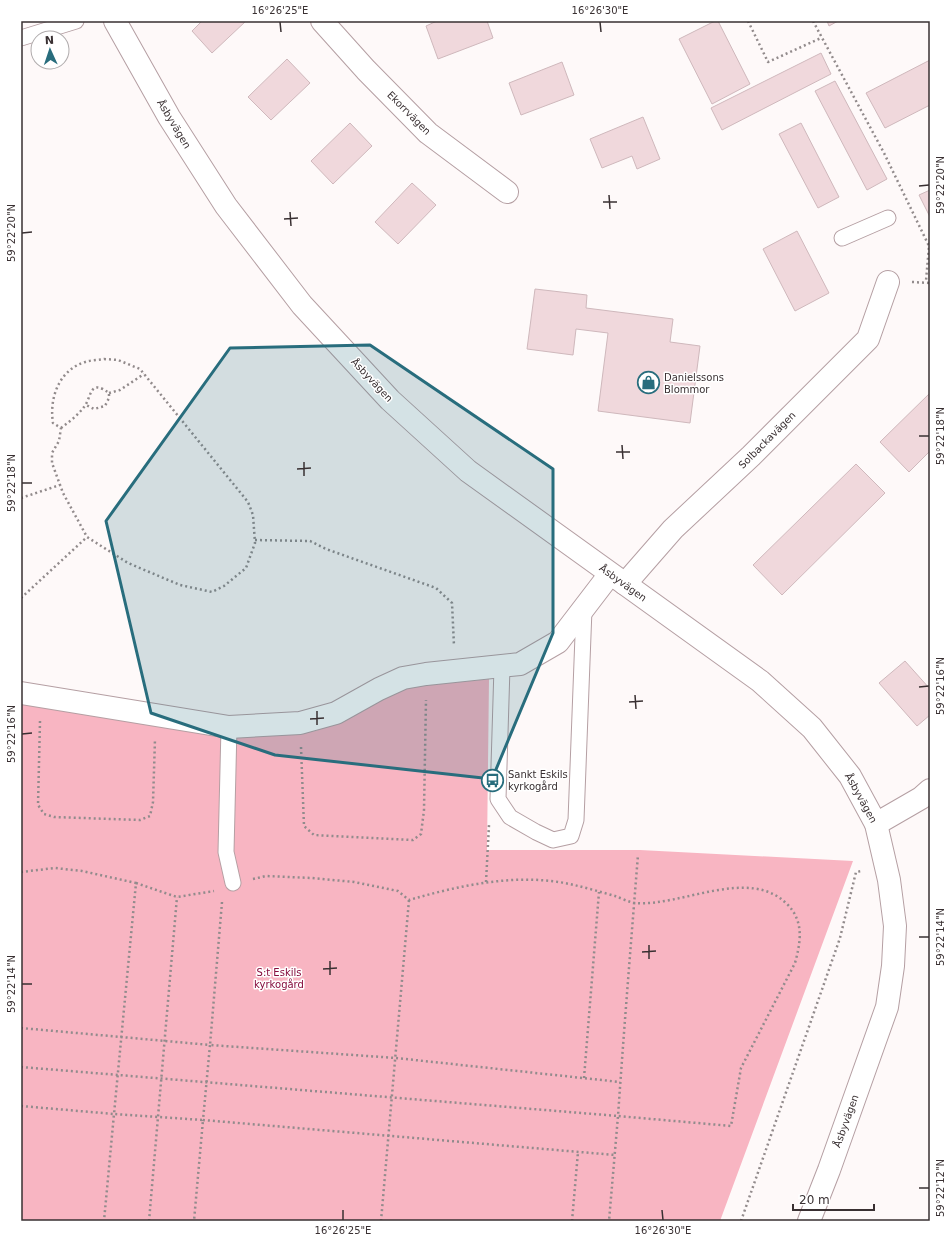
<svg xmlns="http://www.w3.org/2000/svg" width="951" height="1242" font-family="'DejaVu Sans',sans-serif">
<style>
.green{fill:#f8b5c2}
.building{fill:#f0d8dc;stroke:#cfb8bc}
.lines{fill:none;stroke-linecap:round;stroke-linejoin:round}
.service-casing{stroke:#b59fa3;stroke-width:17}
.minor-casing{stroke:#b59fa3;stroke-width:24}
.tertiary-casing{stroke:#b59fa3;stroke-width:24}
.path{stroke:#928b8c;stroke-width:2.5;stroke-dasharray:2 3;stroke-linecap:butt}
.service{stroke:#fff;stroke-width:15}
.minor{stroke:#fff;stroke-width:22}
.tertiary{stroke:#fff;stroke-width:22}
.marked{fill:#286d7d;fill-opacity:0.2;stroke:#286d7d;stroke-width:3;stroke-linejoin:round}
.ticks{fill:none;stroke:#393032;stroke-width:1.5}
.labels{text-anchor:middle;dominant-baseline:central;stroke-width:3;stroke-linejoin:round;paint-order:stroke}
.street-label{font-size:10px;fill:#393032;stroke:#fff}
.poi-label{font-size:10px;fill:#393032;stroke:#fff;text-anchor:start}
.park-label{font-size:10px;fill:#850b3c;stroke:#fff}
.neatline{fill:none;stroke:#393032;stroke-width:1.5}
.ticks-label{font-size:10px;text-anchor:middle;fill:#393032}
</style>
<rect width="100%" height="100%" fill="#fef9f9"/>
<!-- green -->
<path class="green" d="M 489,679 L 487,850 L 640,850 L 853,861 L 720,1221 L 21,1221 L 21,701 L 289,734 L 315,731 L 345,720 L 391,694 L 410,687 Z"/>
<!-- building -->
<g class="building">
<path d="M 202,21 L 246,21 L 212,53 L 192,31 Z"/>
<path d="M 437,21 L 487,21 L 493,38 L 438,59 L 426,26 Z"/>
<path d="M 715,21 L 718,21 L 750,84 L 712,104 L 679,39 Z"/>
<path d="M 827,21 L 838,21 L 829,26 Z"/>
<path d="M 821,53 L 831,74 L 722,130 L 711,108 Z"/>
<path d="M 287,59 L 310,83 L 271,120 L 248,97 Z"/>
<path d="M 930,60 L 930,105 L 885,128 L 866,93 Z"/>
<path d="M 562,62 L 574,95 L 521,115 L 509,83 Z"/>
<path d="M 835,81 L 887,179 L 867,190 L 815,91 Z"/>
<path d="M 643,117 L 660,159 L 637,169 L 632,156 L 602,168 L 590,139 Z"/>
<path d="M 350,123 L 372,146 L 333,184 L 311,161 Z"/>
<path d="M 801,123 L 839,197 L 818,208 L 779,134 Z"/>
<path d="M 412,183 L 436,205 L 398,244 L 375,222 Z"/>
<path d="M 930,190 L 930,217 L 919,195 Z"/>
<path d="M 797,231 L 829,293 L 795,311 L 763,249 Z"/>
<path d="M 535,289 L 587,295 L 586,308 L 673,319 L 670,342 L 700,346 L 690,423 L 598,411 L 608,333 L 576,329 L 573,355 L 527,349 Z"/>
<path d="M 930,393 L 930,451 L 909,472 L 880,442 Z"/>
<path d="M 856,464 L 885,493 L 782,595 L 753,565 Z"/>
<path d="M 905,661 L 930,689 L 930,715 L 917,726 L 879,683 Z"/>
</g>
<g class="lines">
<defs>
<g id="service">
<path d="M 21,38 L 76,21"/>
<path d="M 842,238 L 888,218"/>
<path d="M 502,667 L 498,799 L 510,817 L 536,832 L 553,840 L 571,836 L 576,820 L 584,609"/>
<path d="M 229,727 L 226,852 L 233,883"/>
</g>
<g id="minor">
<path d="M 322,21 L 366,70 L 428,133 L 507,192"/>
<path d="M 625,584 L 673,529 L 751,456 L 868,339 L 888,282"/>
<path d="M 21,693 L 229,727 L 300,723 L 336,713 L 379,689 L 403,678 L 426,674 L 520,664 L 558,642 L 610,574"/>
<path d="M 876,824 L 921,798 L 930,790"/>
</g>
<path id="tertiary" d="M 115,21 L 169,117 L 226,206 L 302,305 L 390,400 L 468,471 L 760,681 L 812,728 L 850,776 L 876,824 L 889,880 L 895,926 L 893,966 L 887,1007 L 829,1170 L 809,1221"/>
</defs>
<!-- service casing -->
<use href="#service" class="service-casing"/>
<!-- minor casing -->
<use href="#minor" class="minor-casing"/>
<!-- tertiary casing -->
<use href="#tertiary" class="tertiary-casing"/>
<!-- path -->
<g class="path">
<path d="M 748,21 L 768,62 L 821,38"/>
<path d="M 813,21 L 884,153 L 929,246 L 926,281"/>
<path d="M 912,282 L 930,283"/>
<path d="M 104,359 L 118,360 L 140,369 L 248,502 L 253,515 L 255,543 L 246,568 L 224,586 L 212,592 L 180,585 L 128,563 L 87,537 L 63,493 L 52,463 L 52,453 L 59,441 L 61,428 L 53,423 C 49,398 59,370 85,362 C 91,360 98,360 104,359 Z"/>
<path d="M 109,393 L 120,390 L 144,374"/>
<path d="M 61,428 C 69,422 78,415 84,407 C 92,397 89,378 109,393 L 109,398 L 105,406 L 94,409 L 86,405"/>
<path d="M 21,498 L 60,485"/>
<path d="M 255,540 L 310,541 L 326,549 L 436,588 L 452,603 L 454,646"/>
<path d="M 21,598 L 87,537"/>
<path d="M 40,721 L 38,805 L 44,814 L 54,817 L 140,820 L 150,816 L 153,802 L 155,739"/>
<path d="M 301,747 L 304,826 L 314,835 L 413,840 L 421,834 L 424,810 L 426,700"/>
<path d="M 21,872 L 55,868 L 82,871 L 136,883 L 114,1114 L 203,1120 L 194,1221"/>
<path d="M 253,879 L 266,876 L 312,878 L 354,882 L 398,891 L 409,900 C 461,885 520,872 574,885 C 587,888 601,892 615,896 C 621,898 628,902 635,903 C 681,907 749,866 787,904 C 804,921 801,941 795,963 L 741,1068 L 731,1126 L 618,1116 C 624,1029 631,942 638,855"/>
<path d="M 486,882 L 489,825"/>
<path d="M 136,883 L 177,897 L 214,891"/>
<path d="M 222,902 L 210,1045 L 396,1058 L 620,1082"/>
<path d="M 21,1028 L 210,1045 L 203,1120 L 615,1155"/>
<path d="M 21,1067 L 618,1116 L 609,1221"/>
<path d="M 584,1078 L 599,892"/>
<path d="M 21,1106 L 114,1114 L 104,1221"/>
<path d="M 149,1221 L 177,897"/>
<path d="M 381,1221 L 409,900"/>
<path d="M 572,1221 L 578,1152"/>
<path d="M 741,1221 L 840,938 L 856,872 L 862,871"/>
</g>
<!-- service -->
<use href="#service" class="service"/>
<!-- minor -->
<use href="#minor" class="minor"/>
<!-- tertiary -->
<use href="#tertiary" class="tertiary"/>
</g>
<!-- marked area -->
<path class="marked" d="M 370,345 L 553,469 L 553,633 L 492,779 L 275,755 L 151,713 L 106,521 L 230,348 Z"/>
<!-- ticks -->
<path class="ticks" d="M 280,22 L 281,32M 600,22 L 601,32M 919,186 L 929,185M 609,195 L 610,209M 603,202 L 617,202M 290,212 L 291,226M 284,219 L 298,218M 22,233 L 32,232M 919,436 L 929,436M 622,445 L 623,459M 616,452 L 630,452M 304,462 L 304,476M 297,469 L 311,468M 22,483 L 32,483M 919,687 L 929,686M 635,695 L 636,709M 629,702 L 643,701M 317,711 L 317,725M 310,719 L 324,718M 22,734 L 32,733M 919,937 L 929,937M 649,945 L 649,959M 642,952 L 656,951M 330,961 L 330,975M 323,969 L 337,968M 22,984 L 32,984M 919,1188 L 929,1188M 343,1210 L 343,1220M 662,1210 L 663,1220"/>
<!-- icons -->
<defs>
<symbol id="shop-ring" viewBox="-11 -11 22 22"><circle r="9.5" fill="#fff" stroke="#286d7d" stroke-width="1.5"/><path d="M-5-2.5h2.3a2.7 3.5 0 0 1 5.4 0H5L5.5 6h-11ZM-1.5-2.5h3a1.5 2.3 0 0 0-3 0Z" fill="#286d7d"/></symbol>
<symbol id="bus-ring" viewBox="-11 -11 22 22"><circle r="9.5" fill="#fff" stroke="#286d7d" stroke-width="1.5"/><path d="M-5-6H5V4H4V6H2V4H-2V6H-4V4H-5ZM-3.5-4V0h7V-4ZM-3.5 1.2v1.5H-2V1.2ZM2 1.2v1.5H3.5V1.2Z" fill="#286d7d"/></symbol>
</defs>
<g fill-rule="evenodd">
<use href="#shop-ring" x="636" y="370" width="25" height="25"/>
<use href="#bus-ring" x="480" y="768" width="25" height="25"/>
</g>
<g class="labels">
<!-- street labels -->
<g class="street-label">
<text transform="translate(409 113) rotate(45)">Ekorrvägen</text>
<text transform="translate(174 124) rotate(59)">Åsbyvägen</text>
<text transform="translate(372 380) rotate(47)">Åsbyvägen</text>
<text transform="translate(767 440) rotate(-45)">Solbackavägen</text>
<text transform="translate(623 583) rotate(36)">Åsbyvägen</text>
<text transform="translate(861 798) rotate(61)">Åsbyvägen</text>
<text transform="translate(846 1121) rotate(-70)">Åsbyvägen</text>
</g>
<!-- poi labels -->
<g class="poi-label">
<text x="664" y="377">Danielssons<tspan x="664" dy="12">Blommor</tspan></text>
<text x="508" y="774">Sankt Eskils<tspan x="508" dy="12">kyrkogård</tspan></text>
</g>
<!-- park labels -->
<g class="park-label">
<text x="279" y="972">S:t Eskils<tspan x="279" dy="12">kyrkogård</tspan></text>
</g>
</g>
<!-- border -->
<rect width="951" height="1242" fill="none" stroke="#ffffff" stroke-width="44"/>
<!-- north arrow -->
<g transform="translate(50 50) rotate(357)"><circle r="19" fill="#ffffff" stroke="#b0acad"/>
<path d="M0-3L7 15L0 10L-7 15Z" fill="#286d7d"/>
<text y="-6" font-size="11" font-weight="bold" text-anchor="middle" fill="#393032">N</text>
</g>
<!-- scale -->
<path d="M793 1204v6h81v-6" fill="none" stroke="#393032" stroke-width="2"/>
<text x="799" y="1204" font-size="12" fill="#393032" stroke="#ffffff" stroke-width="3" paint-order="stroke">20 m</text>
<rect x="22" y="22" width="907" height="1198" class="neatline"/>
<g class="ticks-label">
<text x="280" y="14">16°26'25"E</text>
<text x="600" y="14">16°26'30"E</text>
<text transform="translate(940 185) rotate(-90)" y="4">59°22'20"N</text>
<text transform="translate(11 233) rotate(-90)" y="4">59°22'20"N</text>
<text transform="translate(940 436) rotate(-90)" y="4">59°22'18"N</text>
<text transform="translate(11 483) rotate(-90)" y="4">59°22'18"N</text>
<text transform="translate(940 686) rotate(-90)" y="4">59°22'16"N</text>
<text transform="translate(11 734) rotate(-90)" y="4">59°22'16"N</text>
<text transform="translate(940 937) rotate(-90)" y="4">59°22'14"N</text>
<text transform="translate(11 984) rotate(-90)" y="4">59°22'14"N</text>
<text transform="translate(940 1188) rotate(-90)" y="4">59°22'12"N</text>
<text x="343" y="1234">16°26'25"E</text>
<text x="663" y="1234">16°26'30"E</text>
</g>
</svg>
